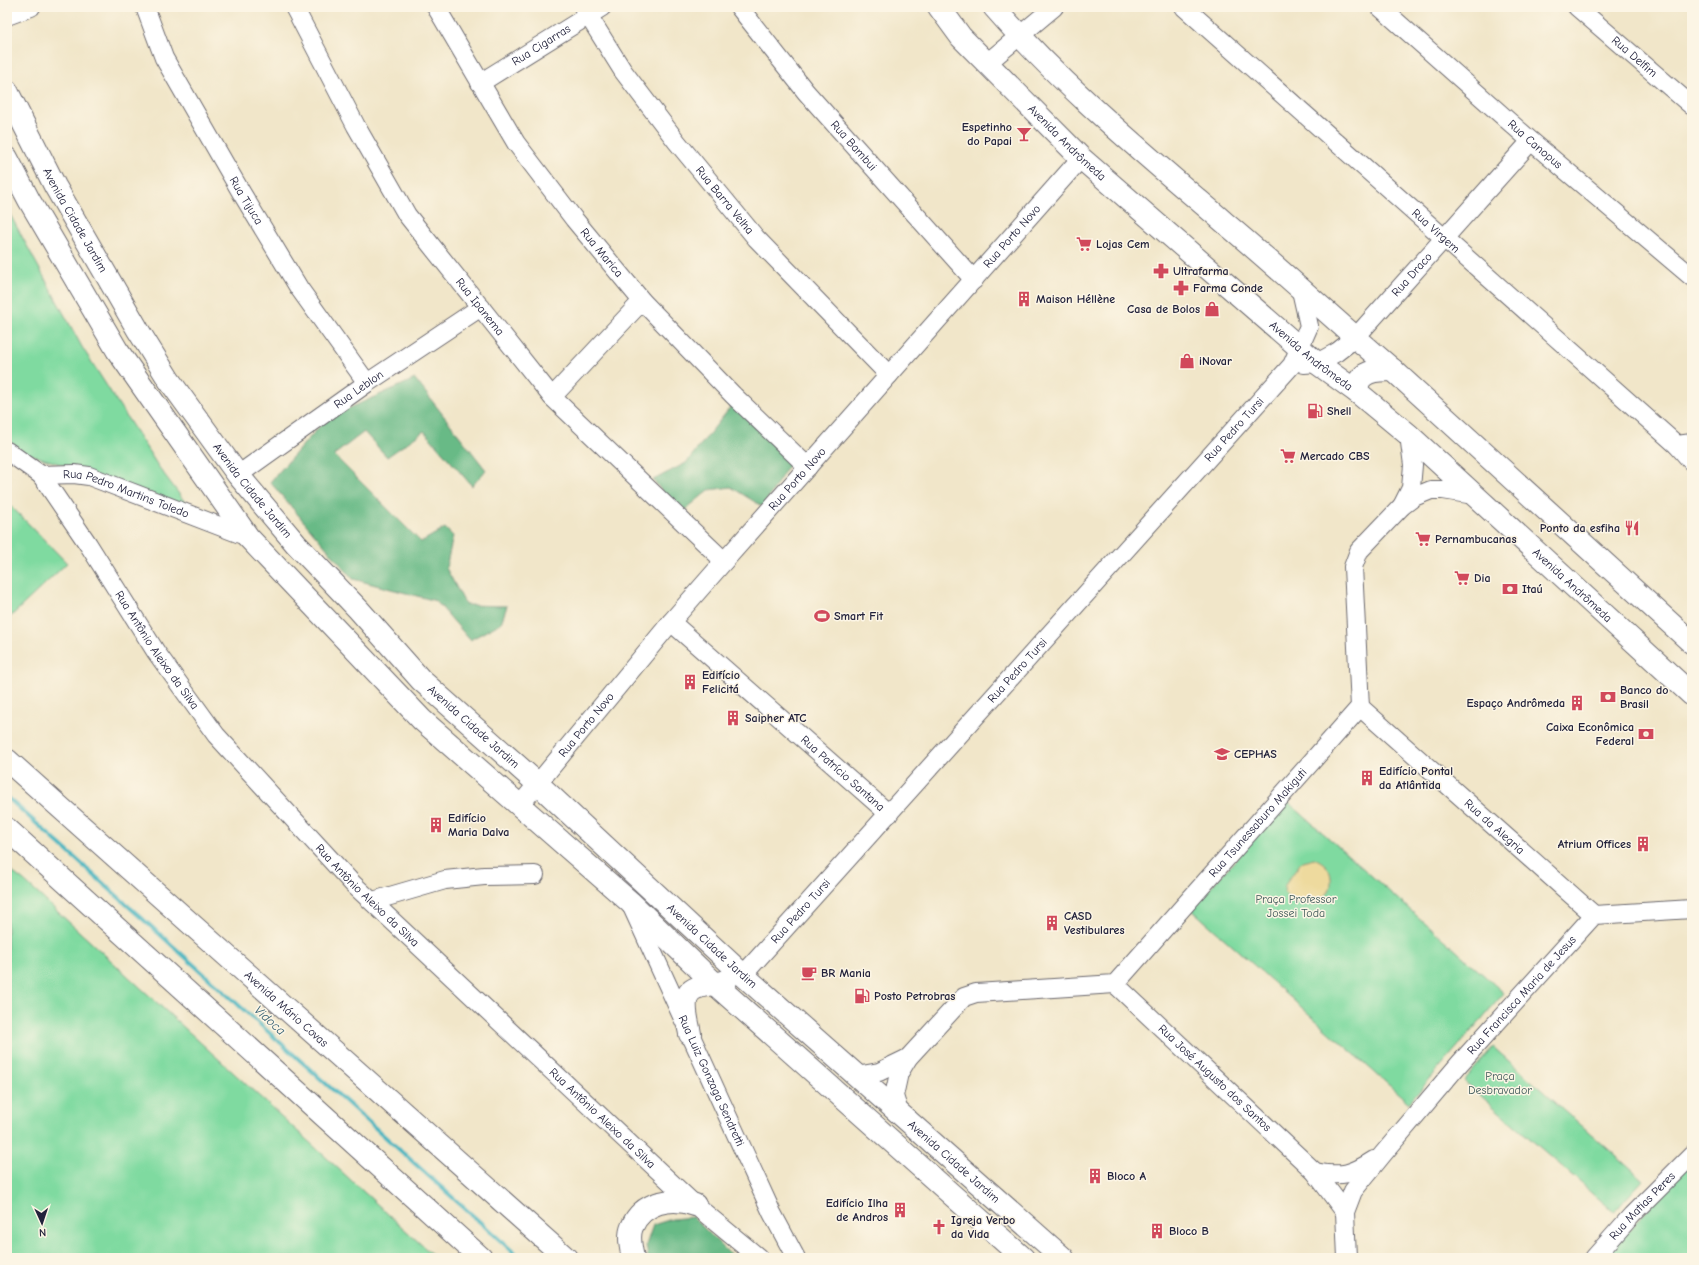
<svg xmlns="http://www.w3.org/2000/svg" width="1699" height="1265" font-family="'Comic Neue',sans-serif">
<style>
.green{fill:#7fdaa0;stroke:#507e6e}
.forest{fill:#67ba86;stroke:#446e60}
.sand{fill:#eeda9e;stroke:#887e6c}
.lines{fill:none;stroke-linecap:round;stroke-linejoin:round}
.stream{stroke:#48b6c1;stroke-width:4}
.minor-casing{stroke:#6a676d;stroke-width:20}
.major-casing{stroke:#6a676d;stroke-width:24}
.highway-casing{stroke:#6a676d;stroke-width:24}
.minor{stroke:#fff;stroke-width:18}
.major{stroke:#fff;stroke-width:22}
.highway{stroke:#fff;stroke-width:22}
.labels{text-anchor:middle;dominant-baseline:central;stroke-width:3;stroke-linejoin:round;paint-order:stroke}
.street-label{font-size:12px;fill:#22223b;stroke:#fcf5e5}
.poi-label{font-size:12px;font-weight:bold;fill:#22223b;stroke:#fcf5e5;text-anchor:start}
.park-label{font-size:12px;fill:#3e5959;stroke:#fcf5e5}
.water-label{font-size:13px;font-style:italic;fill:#315d71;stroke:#fcf5e5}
</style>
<rect width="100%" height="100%" fill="#fcf5e5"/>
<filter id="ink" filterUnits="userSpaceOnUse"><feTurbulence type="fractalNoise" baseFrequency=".025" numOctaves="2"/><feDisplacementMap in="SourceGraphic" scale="8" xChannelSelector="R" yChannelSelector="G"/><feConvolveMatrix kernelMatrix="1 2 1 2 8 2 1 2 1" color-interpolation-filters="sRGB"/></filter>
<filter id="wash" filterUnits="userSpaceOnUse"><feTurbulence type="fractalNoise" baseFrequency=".012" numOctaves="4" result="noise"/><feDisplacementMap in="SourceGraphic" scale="16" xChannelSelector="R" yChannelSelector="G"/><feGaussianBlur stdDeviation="0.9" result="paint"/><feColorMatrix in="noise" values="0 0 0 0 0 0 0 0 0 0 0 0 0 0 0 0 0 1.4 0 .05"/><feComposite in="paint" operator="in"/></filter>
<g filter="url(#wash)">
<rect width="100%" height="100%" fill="#f1e6c9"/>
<!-- green -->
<g class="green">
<path d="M 7,209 L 82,347 L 158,466 L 188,506 L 23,452 L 7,439 Z"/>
<path d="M 7,502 L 67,563 L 7,620 Z"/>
<path d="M 1288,802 L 1504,993 L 1409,1103 L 1191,909 Z"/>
<path d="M 7,868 L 24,881 L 436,1258 L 7,1258 Z"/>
<path d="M 1493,1047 L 1643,1180 L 1614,1212 L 1464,1081 Z"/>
<path d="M 1689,1162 L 1692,1165 L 1692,1258 L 1604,1258 Z"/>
</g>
<!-- forest -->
<g class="forest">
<path d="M 415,379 L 486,470 L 472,486 L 424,431 L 387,457 L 364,432 L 334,455 L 421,542 L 445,528 L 453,536 L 446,568 L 466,605 L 507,606 L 501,623 L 470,640 L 436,601 L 353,579 L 270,482 L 327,418 Z"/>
<path d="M 733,404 L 792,459 L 763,507 L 731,487 L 709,490 L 680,514 L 653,480 L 686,463 Z"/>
<path d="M 693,1217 L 734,1258 L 648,1258 L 646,1245 L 653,1225 L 672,1219 Z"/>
</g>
<!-- sand -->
<path class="sand" d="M 1314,858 C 1323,862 1330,867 1331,878 C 1332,894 1324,900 1309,901 C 1305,902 1300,903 1296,902 C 1291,901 1288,897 1284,892 L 1285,885 L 1302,861 Z"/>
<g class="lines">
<!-- stream -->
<path class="stream" d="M 7,797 L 520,1258"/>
</g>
</g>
<g filter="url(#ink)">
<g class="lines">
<defs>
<g id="minor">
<path id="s1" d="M 145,7 L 164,58 L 241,192 L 299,288 L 367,383"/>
<path id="s2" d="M 294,7 L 356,126 L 407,215 L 552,397 L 724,561"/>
<path id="s3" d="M 436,7 L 516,143 L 574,219 L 642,301 L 733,395 L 808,467"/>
<path id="s4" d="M 583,7 L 623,71 L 677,142 L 756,238 L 889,375"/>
<path id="s5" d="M 739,7 L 806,92 L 974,280"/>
<path id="s6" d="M 1184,7 L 1677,445 L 1692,443"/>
<path id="s7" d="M 1380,7 L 1531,141 L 1692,277"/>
<path id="s8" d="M 1577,7 L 1692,106"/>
<path d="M 7,16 L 31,7"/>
<path d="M 987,63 L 1054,7"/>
<path id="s9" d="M 480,83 L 602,7"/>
<path id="s10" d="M 1304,364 L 1317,363 L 1337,352 L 1355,338 L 1531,141"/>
<path d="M 552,397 L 642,301"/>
<path d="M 1677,445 L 1692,462"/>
<path id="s11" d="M 7,451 L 41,475 L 74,474 L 89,476 L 248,537"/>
<path id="s12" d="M 41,475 L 88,544 L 156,652 L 216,735 L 285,810 L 353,884 L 695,1205 L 759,1258"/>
<path id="s13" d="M 238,475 L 367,383 L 481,307"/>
<path d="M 1402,506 L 1411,488 L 1413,465 L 1409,435"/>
<path id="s14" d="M 671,622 L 889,814"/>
<path id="s15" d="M 1360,707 L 1594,915"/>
<path id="s16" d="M 520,805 L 671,622 L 720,566 L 1081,158"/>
<path d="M 373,901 L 445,880 L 484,876 L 535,875"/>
<path id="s17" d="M 632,907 L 772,1213 L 796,1258"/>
<path id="s18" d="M 743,975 L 1292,365 L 1309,326 L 1300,286"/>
<path id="s19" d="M 1115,984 L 1315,1172 L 1345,1212"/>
<path d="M 856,1076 L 879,1072 L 908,1058"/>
<path id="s20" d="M 899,1112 L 894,1096 L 899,1073 L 908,1058 L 964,997 L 976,993 L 1115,984 L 1360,707 L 1353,567 L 1359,551 L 1402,506 L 1414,497 L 1431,490 L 1443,490 L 1474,495"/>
<path d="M 1315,1172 C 1342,1177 1351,1175 1374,1160"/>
<path id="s21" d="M 1347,1258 L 1345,1212 L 1353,1191 L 1383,1154 L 1460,1063 L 1594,915 L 1692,909"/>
<path id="s22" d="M 1594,1258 L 1632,1215 L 1692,1155"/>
</g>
<g id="major">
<path id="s23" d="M 939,7 L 961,37 L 1081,158 L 1317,363 L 1357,392 L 1409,435 L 1692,695"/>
<path d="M 994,7 C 1063,87 1145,154 1225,223 C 1282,271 1337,322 1393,370 L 1692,643"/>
<path id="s24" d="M 7,91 L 55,186 L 138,330 L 169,380 L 238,475 L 296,544 L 359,610 L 421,680 L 538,784 L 743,975 L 1063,1258"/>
<path d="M 7,158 L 29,200 L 117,350 L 248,537 L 422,720 L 630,902 L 716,985 L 1023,1258"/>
<path d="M 1357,392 C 1357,370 1377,370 1393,370"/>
<path d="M 690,1034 C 688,1021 679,997 694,989 C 703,984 716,985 726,981"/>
</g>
<g id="highway">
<path id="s25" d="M 7,760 L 566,1258"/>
<path d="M 7,829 L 481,1258"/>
<path d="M 633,1258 C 631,1249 628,1236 632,1227 C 642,1202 672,1196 695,1205"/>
</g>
</defs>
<!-- minor casing -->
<use href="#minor" class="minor-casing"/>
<!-- major casing -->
<use href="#major" class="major-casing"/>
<!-- highway casing -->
<use href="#highway" class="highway-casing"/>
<!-- minor -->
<use href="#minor" class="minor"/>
<!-- major -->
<use href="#major" class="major"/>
<!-- highway -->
<use href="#highway" class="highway"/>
</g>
</g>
<!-- icons -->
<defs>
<symbol id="bar-bare" viewBox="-9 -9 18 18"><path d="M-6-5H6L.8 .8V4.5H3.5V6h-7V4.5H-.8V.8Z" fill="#d1495b" stroke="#fcf5e5" stroke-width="2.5" paint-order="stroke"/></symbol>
<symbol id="supermarket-bare" viewBox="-9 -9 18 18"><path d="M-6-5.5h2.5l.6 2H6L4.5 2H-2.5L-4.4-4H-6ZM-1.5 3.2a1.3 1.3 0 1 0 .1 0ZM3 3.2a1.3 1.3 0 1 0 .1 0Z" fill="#d1495b" stroke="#fcf5e5" stroke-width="2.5" paint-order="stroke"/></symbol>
<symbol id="pharmacy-bare" viewBox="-9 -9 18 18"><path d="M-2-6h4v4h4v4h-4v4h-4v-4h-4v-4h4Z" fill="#d1495b" stroke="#fcf5e5" stroke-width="2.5" paint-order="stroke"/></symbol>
<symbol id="building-bare" viewBox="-9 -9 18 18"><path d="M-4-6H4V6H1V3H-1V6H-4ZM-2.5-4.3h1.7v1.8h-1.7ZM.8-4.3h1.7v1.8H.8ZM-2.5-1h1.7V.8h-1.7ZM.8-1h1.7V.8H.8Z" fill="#d1495b" stroke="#fcf5e5" stroke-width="2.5" paint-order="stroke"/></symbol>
<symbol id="shop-bare" viewBox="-9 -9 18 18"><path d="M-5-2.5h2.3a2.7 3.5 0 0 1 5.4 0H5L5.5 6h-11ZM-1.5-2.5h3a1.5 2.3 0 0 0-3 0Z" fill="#d1495b" stroke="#fcf5e5" stroke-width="2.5" paint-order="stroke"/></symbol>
<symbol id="fuel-bare" viewBox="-9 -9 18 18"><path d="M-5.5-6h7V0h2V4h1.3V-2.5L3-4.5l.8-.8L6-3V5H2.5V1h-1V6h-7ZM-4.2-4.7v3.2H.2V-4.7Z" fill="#d1495b" stroke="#fcf5e5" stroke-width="2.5" paint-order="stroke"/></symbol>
<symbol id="restaurant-bare" viewBox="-9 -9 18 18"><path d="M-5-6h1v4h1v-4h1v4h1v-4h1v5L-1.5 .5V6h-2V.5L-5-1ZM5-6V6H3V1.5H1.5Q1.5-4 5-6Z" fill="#d1495b" stroke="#fcf5e5" stroke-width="2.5" paint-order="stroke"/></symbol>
<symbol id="bank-bare" viewBox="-9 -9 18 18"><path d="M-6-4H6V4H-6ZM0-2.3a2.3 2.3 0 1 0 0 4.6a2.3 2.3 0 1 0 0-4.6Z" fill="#d1495b" stroke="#fcf5e5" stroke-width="2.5" paint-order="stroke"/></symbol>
<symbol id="stadium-bare" viewBox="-9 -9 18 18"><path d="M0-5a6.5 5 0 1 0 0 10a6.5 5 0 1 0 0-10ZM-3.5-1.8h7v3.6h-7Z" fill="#d1495b" stroke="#fcf5e5" stroke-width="2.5" paint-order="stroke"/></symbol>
<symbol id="school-bare" viewBox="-9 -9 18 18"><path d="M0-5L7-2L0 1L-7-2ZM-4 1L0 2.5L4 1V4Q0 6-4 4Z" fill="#d1495b" stroke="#fcf5e5" stroke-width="2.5" paint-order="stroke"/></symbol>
<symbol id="cafe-bare" viewBox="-9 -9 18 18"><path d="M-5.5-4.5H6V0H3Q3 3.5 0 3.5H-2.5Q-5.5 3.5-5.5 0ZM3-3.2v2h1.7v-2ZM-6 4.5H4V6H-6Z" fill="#d1495b" stroke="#fcf5e5" stroke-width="2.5" paint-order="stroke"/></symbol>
<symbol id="church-bare" viewBox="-9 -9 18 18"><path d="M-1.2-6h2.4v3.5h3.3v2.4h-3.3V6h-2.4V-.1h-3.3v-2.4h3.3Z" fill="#d1495b" stroke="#fcf5e5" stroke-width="2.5" paint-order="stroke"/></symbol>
</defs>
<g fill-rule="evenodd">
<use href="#bar-bare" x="1013" y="123" width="22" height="22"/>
<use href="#supermarket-bare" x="1073" y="233" width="22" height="22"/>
<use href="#pharmacy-bare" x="1150" y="260" width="22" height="22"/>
<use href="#pharmacy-bare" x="1170" y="277" width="22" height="22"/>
<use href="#building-bare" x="1013" y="288" width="22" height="22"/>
<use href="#shop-bare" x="1201" y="298" width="22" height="22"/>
<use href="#shop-bare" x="1176" y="350" width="22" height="22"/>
<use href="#fuel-bare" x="1304" y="400" width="22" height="22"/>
<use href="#supermarket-bare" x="1277" y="445" width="22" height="22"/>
<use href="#restaurant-bare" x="1621" y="517" width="22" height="22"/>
<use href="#supermarket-bare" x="1412" y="528" width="22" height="22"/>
<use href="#supermarket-bare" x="1451" y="567" width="22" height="22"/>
<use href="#bank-bare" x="1499" y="578" width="22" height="22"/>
<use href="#stadium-bare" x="811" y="605" width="22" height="22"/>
<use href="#building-bare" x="679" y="671" width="22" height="22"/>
<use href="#bank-bare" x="1597" y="686" width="22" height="22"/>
<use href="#building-bare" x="1566" y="692" width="22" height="22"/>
<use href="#building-bare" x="722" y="707" width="22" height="22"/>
<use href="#bank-bare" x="1635" y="723" width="22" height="22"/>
<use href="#school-bare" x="1211" y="743" width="22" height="22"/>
<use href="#building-bare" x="1356" y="767" width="22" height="22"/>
<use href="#building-bare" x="425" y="814" width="22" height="22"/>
<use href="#building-bare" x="1632" y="833" width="22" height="22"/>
<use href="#building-bare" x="1041" y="912" width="22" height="22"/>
<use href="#cafe-bare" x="798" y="962" width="22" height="22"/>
<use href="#fuel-bare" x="851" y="985" width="22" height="22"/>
<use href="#building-bare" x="1084" y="1165" width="22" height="22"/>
<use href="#building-bare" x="889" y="1199" width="22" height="22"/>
<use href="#church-bare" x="928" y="1216" width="22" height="22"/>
<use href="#building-bare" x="1146" y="1220" width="22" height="22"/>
</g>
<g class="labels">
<!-- street labels -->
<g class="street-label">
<text stroke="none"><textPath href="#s9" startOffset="72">Rua Cigarras</textPath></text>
<text stroke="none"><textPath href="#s8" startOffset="76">Rua Delfim</textPath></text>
<text stroke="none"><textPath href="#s23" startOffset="187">Avenida Andrômeda</textPath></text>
<text stroke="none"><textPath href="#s7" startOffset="207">Rua Canopus</textPath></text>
<text stroke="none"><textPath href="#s5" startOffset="180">Rua Bambui</textPath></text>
<text stroke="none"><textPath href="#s1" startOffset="219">Rua Tijuca</textPath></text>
<text stroke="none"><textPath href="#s4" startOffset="240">Rua Barra Velha</textPath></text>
<text stroke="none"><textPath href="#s24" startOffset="146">Avenida Cidade Jardim</textPath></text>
<text stroke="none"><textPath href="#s6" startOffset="337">Rua Virgem</textPath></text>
<text stroke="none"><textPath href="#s16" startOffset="752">Rua Porto Novo</textPath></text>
<text stroke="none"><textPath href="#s3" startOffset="297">Rua Marica</textPath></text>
<text stroke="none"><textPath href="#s10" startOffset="144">Rua Draco</textPath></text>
<text stroke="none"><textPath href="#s2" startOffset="354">Rua Ipanema</textPath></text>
<text stroke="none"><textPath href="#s23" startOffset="511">Avenida Andrômeda</textPath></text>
<text stroke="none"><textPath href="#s13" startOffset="148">Rua Leblon</textPath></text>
<text stroke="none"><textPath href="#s18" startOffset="734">Rua Pedro Tursi</textPath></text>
<text stroke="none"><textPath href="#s16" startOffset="428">Rua Porto Novo</textPath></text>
<text stroke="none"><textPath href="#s24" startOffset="470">Avenida Cidade Jardim</textPath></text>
<text stroke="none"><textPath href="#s11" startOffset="130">Rua Pedro Martins Toledo</textPath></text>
<text stroke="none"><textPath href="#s23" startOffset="859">Avenida Andrômeda</textPath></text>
<text stroke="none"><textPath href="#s12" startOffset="210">Rua Antônio Aleixo da Silva</textPath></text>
<text stroke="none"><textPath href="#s18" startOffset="410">Rua Pedro Tursi</textPath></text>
<text stroke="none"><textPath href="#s16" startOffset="104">Rua Porto Novo</textPath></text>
<text stroke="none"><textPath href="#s24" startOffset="794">Avenida Cidade Jardim</textPath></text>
<text stroke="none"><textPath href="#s14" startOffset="229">Rua Patrício Santana</textPath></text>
<text stroke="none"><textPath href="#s20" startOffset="508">Rua Tsunessaburo Makiguti</textPath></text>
<text stroke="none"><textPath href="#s15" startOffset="180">Rua da Alegria</textPath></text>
<text stroke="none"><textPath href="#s12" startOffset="534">Rua Antônio Aleixo da Silva</textPath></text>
<text stroke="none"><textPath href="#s18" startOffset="86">Rua Pedro Tursi</textPath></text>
<text stroke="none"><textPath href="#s24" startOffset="1118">Avenida Cidade Jardim</textPath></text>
<text stroke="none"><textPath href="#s21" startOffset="327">Rua Francisca Maria de Jesus</textPath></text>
<text stroke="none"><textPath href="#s25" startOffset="374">Avenida Mário Covas</textPath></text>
<text stroke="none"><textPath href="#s19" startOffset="137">Rua José Augusto dos Santos</textPath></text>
<text stroke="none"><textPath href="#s17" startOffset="191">Rua Luiz Gonzaga Sendretti</textPath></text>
<text stroke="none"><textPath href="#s12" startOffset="858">Rua Antônio Aleixo da Silva</textPath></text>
<text stroke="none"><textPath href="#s24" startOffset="1442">Avenida Cidade Jardim</textPath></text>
<text stroke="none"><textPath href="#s22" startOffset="71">Rua Matias Peres</textPath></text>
</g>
<!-- poi labels -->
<g class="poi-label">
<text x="1012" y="127" text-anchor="end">Espetinho<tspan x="1012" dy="14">do Papai</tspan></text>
<text x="1096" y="244">Lojas Cem</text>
<text x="1173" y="271">Ultrafarma</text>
<text x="1193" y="288">Farma Conde</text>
<text x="1036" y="299">Maison Héllène</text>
<text x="1200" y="309" text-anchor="end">Casa de Bolos</text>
<text x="1199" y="361">iNovar</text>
<text x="1327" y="411">Shell</text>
<text x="1300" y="456">Mercado CBS</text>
<text x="1620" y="528" text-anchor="end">Ponto da esfiha</text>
<text x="1435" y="539">Pernambucanas</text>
<text x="1474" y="578">Dia</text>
<text x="1522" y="589">Itaú</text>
<text x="834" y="616">Smart Fit</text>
<text x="702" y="675">Edifício<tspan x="702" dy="14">Felicitá</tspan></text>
<text x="1620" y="690">Banco do<tspan x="1620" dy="14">Brasil</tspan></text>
<text x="1565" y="703" text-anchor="end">Espaço Andrômeda</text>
<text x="745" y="718">Saipher ATC</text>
<text x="1634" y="727" text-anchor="end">Caixa Econômica<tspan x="1634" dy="14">Federal</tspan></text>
<text x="1234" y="754">CEPHAS</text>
<text x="1379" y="771">Edifício Pontal<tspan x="1379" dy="14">da Atlântida</tspan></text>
<text x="448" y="818">Edifício<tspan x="448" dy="14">Maria Dalva</tspan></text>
<text x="1631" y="844" text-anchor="end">Atrium Offices</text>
<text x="1064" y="916">CASD<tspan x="1064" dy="14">Vestibulares</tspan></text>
<text x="821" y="973">BR Mania</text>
<text x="874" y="996">Posto Petrobras</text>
<text x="1107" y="1176">Bloco A</text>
<text x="888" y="1203" text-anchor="end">Edifício Ilha<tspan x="888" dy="14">de Andros</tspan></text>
<text x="951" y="1220">Igreja Verbo<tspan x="951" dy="14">da Vida</tspan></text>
<text x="1169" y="1231">Bloco B</text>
</g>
<!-- park labels -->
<g class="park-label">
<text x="1296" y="899">Praça Professor<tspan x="1296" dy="14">Jossei Toda</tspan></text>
<text x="1500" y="1076">Praça<tspan x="1500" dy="14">Desbravador</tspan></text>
</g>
<!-- water labels -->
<g class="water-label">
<text transform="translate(270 1020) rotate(42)">Vidoca</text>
</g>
</g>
<!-- margin -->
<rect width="1699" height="1265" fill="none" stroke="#fcf5e5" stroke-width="24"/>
<!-- north arrow -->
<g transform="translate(42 1223) rotate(177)" stroke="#fcf5e5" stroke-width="3" paint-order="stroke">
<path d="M0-3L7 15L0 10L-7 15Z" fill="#22223b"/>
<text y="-6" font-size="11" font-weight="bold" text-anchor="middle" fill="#22223b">N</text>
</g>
</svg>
